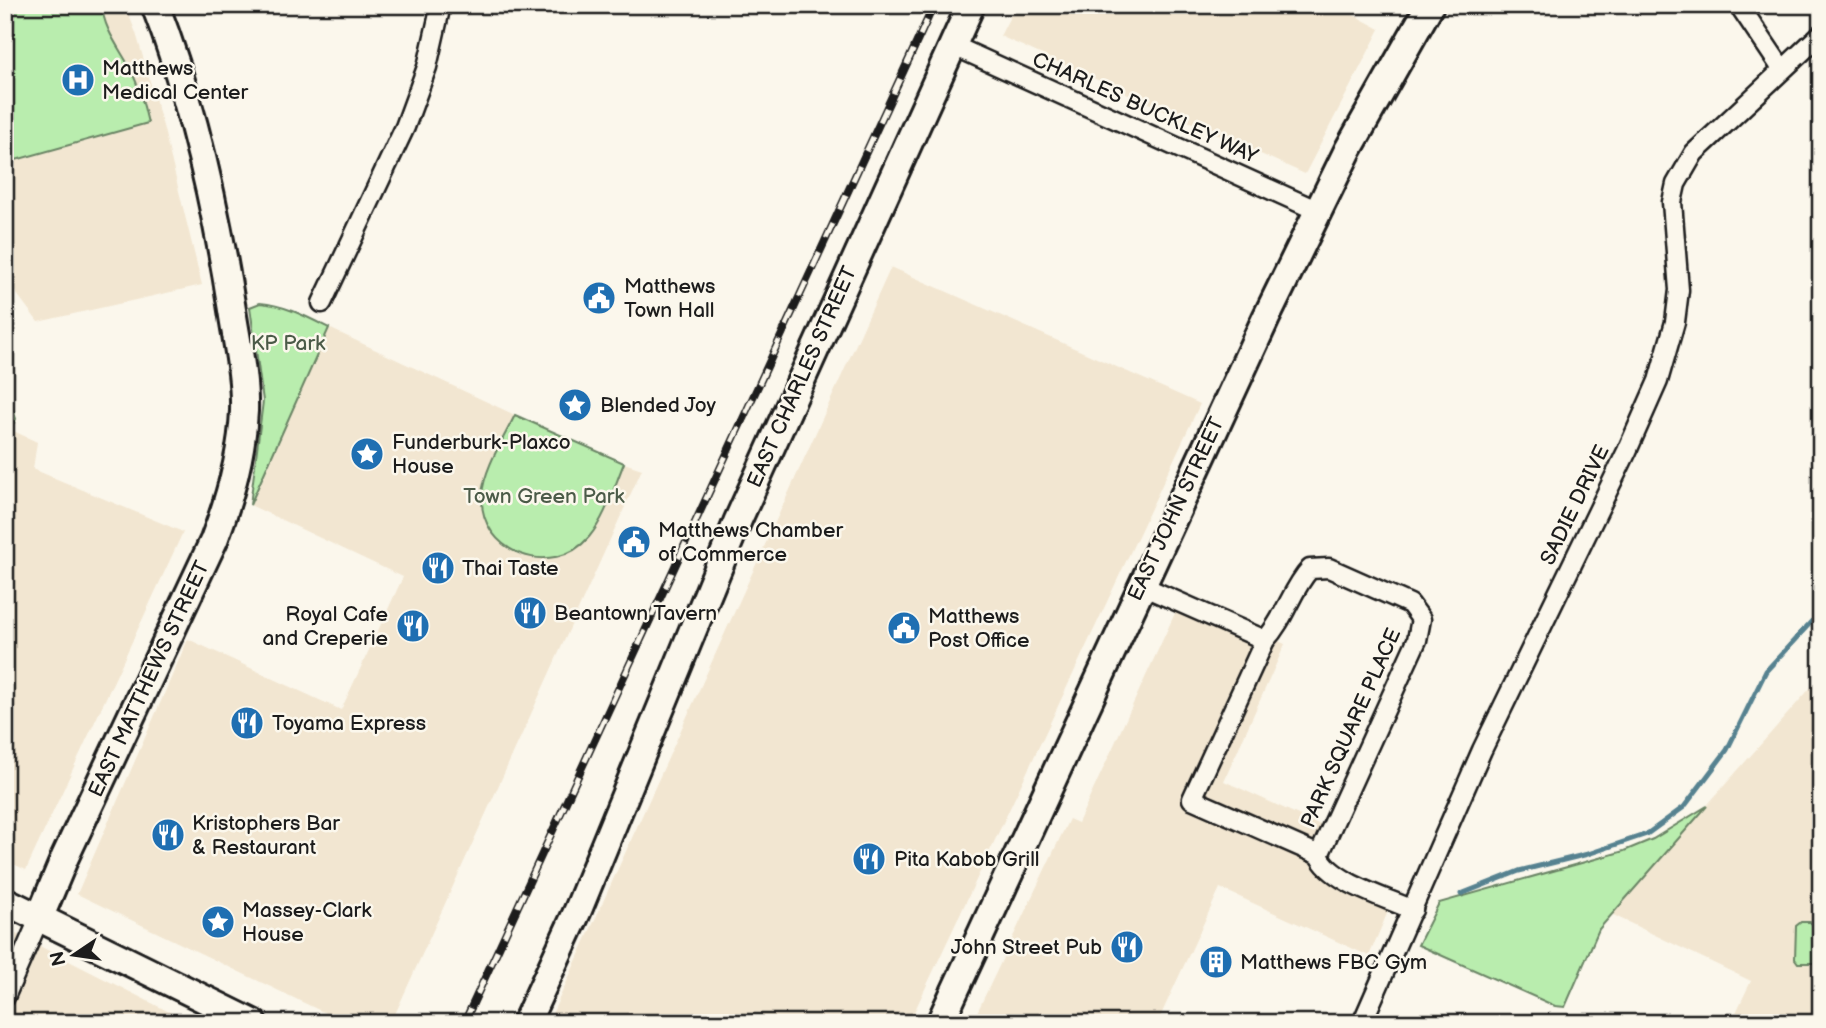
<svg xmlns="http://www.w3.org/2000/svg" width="1826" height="1028" font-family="'Balsamiq Sans',sans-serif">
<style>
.built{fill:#f2e6d1}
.green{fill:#b9edae;stroke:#6a8465;stroke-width:2}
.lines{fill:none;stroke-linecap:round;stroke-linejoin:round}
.stream{stroke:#568290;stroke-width:5}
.street-casing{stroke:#1c1c1c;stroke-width:23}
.secondary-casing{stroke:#1c1c1c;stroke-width:32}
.street{stroke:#fbf7ec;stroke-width:18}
.secondary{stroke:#fbf7ec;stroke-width:26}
.rail-casing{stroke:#1c1c1c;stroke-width:8}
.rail{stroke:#fbf7ec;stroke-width:5;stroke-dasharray:16;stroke-linecap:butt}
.labels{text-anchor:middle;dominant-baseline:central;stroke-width:5;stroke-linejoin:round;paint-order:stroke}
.poi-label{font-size:21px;fill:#1c1c1c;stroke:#fbf7ec;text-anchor:start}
.street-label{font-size:21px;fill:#1c1c1c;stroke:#fbf7ec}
.park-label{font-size:21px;fill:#4b5b48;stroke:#fbf7ec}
</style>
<rect width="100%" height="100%" fill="#fbf7ec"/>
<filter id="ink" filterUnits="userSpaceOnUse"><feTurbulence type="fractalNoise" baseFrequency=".0143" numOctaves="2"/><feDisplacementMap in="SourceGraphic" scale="14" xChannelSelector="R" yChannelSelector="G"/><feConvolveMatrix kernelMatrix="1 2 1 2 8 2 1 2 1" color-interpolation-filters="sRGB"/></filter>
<g filter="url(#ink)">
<!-- built -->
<g class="built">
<path d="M 5,5 L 125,5 L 136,33 L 163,126 L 202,285 L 38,322 L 5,278 Z"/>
<path d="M 1016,5 L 1335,5 L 1380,29 L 1305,174 L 1000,36 Z"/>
<path d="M 891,267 L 1200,404 L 909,1023 L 548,1023 Z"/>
<path d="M 329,328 L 515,415 L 485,478 L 490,528 L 500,541 L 518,554 L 546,559 L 566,554 L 599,521 L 624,463 L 642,469 L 391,1023 L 346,1023 L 77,894 L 188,639 L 341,710 L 403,577 L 250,505 Z"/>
<path d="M 5,427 L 37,442 L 33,469 L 183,532 L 26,870 L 5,860 Z"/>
<path d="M 1182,598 L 1285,644 L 1224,781 L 1329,829 L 1316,859 L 1395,895 L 1369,956 L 1220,888 L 1160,1017 L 1170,1023 L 972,1023 L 1069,819 L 1078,823 Z"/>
<path d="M 1821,676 L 1821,1023 L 1731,1023 L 1751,981 L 1611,914 Z"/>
<path d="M 5,929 L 6,929 L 191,1023 L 5,1023 Z"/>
</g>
<!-- green -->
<g class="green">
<path d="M 5,5 L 102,5 C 103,29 121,50 131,70 C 139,87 144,105 148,123 L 5,163 Z"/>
<path d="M 260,303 C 285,305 307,317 329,328 L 250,505 L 263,401 L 250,307 Z"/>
<path d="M 5,385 L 16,419 L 5,438 Z"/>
<path d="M 515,415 L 624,463 C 614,487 606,517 589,537 C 553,580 478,553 482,495 C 484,468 503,440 515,415 Z"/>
<path d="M 1707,806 L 1599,929 L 1565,1007 L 1555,1006 L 1418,945 L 1439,903 L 1624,851 L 1653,839 Z"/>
<path d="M 1801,922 L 1810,922 L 1821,932 L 1821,963 L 1798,963 L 1795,959 L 1796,926 Z"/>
</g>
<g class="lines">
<!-- stream -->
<path class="stream" d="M 1461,894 L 1519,871 L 1588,854 L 1647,834 L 1684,807 L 1727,750 L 1766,671 L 1812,621 L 1821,618"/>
<defs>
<g id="street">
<path d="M 1739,5 L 1782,69"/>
<path d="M 952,45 L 1318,211"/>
<path d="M 322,303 L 405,127 L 427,67 L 441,5"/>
<path d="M 1140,585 L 1265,640"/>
<path d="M 1319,855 L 1417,640 L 1421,619 L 1410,604 L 1329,568 L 1310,569 C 1291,590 1285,619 1265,640 L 1192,799 L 1319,855 C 1330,882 1387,898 1413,910"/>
<path d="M 5,997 L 39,919"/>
<path d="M 1362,1023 L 1482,750 L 1627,451 L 1658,381 L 1675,322 L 1679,290 L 1672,202 L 1676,184 L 1694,153 L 1821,34"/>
</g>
<g id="secondary">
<path d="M 5,901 L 253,1023"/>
<path d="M 39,919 L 65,857 L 214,540 C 230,498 242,456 244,411 C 245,377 237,343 232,310 C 216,207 193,103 155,5"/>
<path d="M 526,1023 L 578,910 L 738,520 L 971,5"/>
<path d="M 940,1023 L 1266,318 L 1348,150 L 1430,5"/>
</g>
</defs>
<!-- street casing -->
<use href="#street" class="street-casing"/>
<!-- secondary casing -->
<use href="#secondary" class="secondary-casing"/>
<!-- street -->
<use href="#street" class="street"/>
<!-- secondary -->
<use href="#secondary" class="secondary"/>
<defs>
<path id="rail" d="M 464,1023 L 934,5"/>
</defs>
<!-- rail casing -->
<use href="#rail" class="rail-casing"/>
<!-- rail -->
<use href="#rail" class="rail"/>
</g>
</g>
<!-- icons -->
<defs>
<symbol id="hospital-disc" viewBox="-11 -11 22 22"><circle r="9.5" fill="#1f6fb2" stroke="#fbf7ec"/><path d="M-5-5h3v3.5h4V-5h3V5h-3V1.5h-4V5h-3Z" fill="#fff"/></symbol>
<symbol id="civic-disc" viewBox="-11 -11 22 22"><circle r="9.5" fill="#1f6fb2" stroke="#fbf7ec"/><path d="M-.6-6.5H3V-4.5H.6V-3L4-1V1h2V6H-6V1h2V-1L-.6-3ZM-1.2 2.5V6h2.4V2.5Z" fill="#fff"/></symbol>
<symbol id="sight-disc" viewBox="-11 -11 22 22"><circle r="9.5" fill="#1f6fb2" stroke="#fbf7ec"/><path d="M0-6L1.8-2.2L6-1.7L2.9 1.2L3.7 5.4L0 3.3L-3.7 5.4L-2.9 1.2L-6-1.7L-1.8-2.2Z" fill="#fff"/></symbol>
<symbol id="restaurant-disc" viewBox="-11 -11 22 22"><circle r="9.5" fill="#1f6fb2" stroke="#fbf7ec"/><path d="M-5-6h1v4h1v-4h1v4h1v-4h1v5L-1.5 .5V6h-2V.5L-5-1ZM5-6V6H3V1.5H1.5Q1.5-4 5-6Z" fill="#fff"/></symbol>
<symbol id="building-disc" viewBox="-11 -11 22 22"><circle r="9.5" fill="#1f6fb2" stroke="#fbf7ec"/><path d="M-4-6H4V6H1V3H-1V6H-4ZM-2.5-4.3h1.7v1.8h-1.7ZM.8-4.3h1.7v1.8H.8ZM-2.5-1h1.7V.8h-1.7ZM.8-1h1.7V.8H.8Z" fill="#fff"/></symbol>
</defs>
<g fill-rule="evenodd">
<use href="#hospital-disc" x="59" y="61" width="38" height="38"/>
<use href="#civic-disc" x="580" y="279" width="38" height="38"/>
<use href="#sight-disc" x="556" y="386" width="38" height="38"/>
<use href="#sight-disc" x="348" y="435" width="38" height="38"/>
<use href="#civic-disc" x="615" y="523" width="38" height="38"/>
<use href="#restaurant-disc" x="419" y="549" width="38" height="38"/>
<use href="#restaurant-disc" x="511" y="594" width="38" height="38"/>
<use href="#restaurant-disc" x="394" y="607" width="38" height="38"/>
<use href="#civic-disc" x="885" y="609" width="38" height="38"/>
<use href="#restaurant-disc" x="228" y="704" width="38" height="38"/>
<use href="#restaurant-disc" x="149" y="816" width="38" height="38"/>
<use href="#restaurant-disc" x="850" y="840" width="38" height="38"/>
<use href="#sight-disc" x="199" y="903" width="38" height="38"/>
<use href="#restaurant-disc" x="1108" y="928" width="38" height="38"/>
<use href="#building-disc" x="1197" y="943" width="38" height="38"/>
</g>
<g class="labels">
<!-- poi labels -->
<g class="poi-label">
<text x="102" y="68">Matthews<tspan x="102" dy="24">Medical Center</tspan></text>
<text x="624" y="286">Matthews<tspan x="624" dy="24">Town Hall</tspan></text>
<text x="600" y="405">Blended Joy</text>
<text x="392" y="442">Funderburk-Plaxco<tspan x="392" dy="24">House</tspan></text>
<text x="658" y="530">Matthews Chamber<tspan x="658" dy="24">of Commerce</tspan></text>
<text x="462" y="568">Thai Taste</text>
<text x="554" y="613">Beantown Tavern</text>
<text x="388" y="614" text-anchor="end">Royal Cafe<tspan x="388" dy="24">and Creperie</tspan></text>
<text x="928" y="616">Matthews<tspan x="928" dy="24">Post Office</tspan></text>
<text x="272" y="723">Toyama Express</text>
<text x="192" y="823">Kristophers Bar<tspan x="192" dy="24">&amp; Restaurant</tspan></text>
<text x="894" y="859">Pita Kabob Grill</text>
<text x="242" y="910">Massey-Clark<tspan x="242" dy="24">House</tspan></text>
<text x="1102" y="947" text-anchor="end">John Street Pub</text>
<text x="1240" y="962">Matthews FBC Gym</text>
</g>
<!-- street labels -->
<g class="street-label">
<text transform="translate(1145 108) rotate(24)">CHARLES BUCKLEY WAY</text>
<text transform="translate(802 377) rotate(-66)">EAST CHARLES STREET</text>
<text transform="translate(1575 505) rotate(-64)">SADIE DRIVE</text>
<text transform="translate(1176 509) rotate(-65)">EAST JOHN STREET</text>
<text transform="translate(149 679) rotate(-65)">EAST MATTHEWS STREET</text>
<text transform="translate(1351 728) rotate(-66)">PARK SQUARE PLACE</text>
</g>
<!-- park labels -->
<g class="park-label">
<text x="288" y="343">KP Park</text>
<text x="544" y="496">Town Green Park</text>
</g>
</g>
<!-- margin -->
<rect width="1826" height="1028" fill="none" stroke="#fbf7ec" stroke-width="28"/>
<rect x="14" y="14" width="1798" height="1000" fill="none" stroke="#1c1c1c" stroke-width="2.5" filter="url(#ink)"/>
<!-- north arrow -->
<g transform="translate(74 955) rotate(257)" stroke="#fbf7ec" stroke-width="5" paint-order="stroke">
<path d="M0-5L12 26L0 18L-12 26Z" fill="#1c1c1c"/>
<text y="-10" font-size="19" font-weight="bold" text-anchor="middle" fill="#1c1c1c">N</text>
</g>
</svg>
